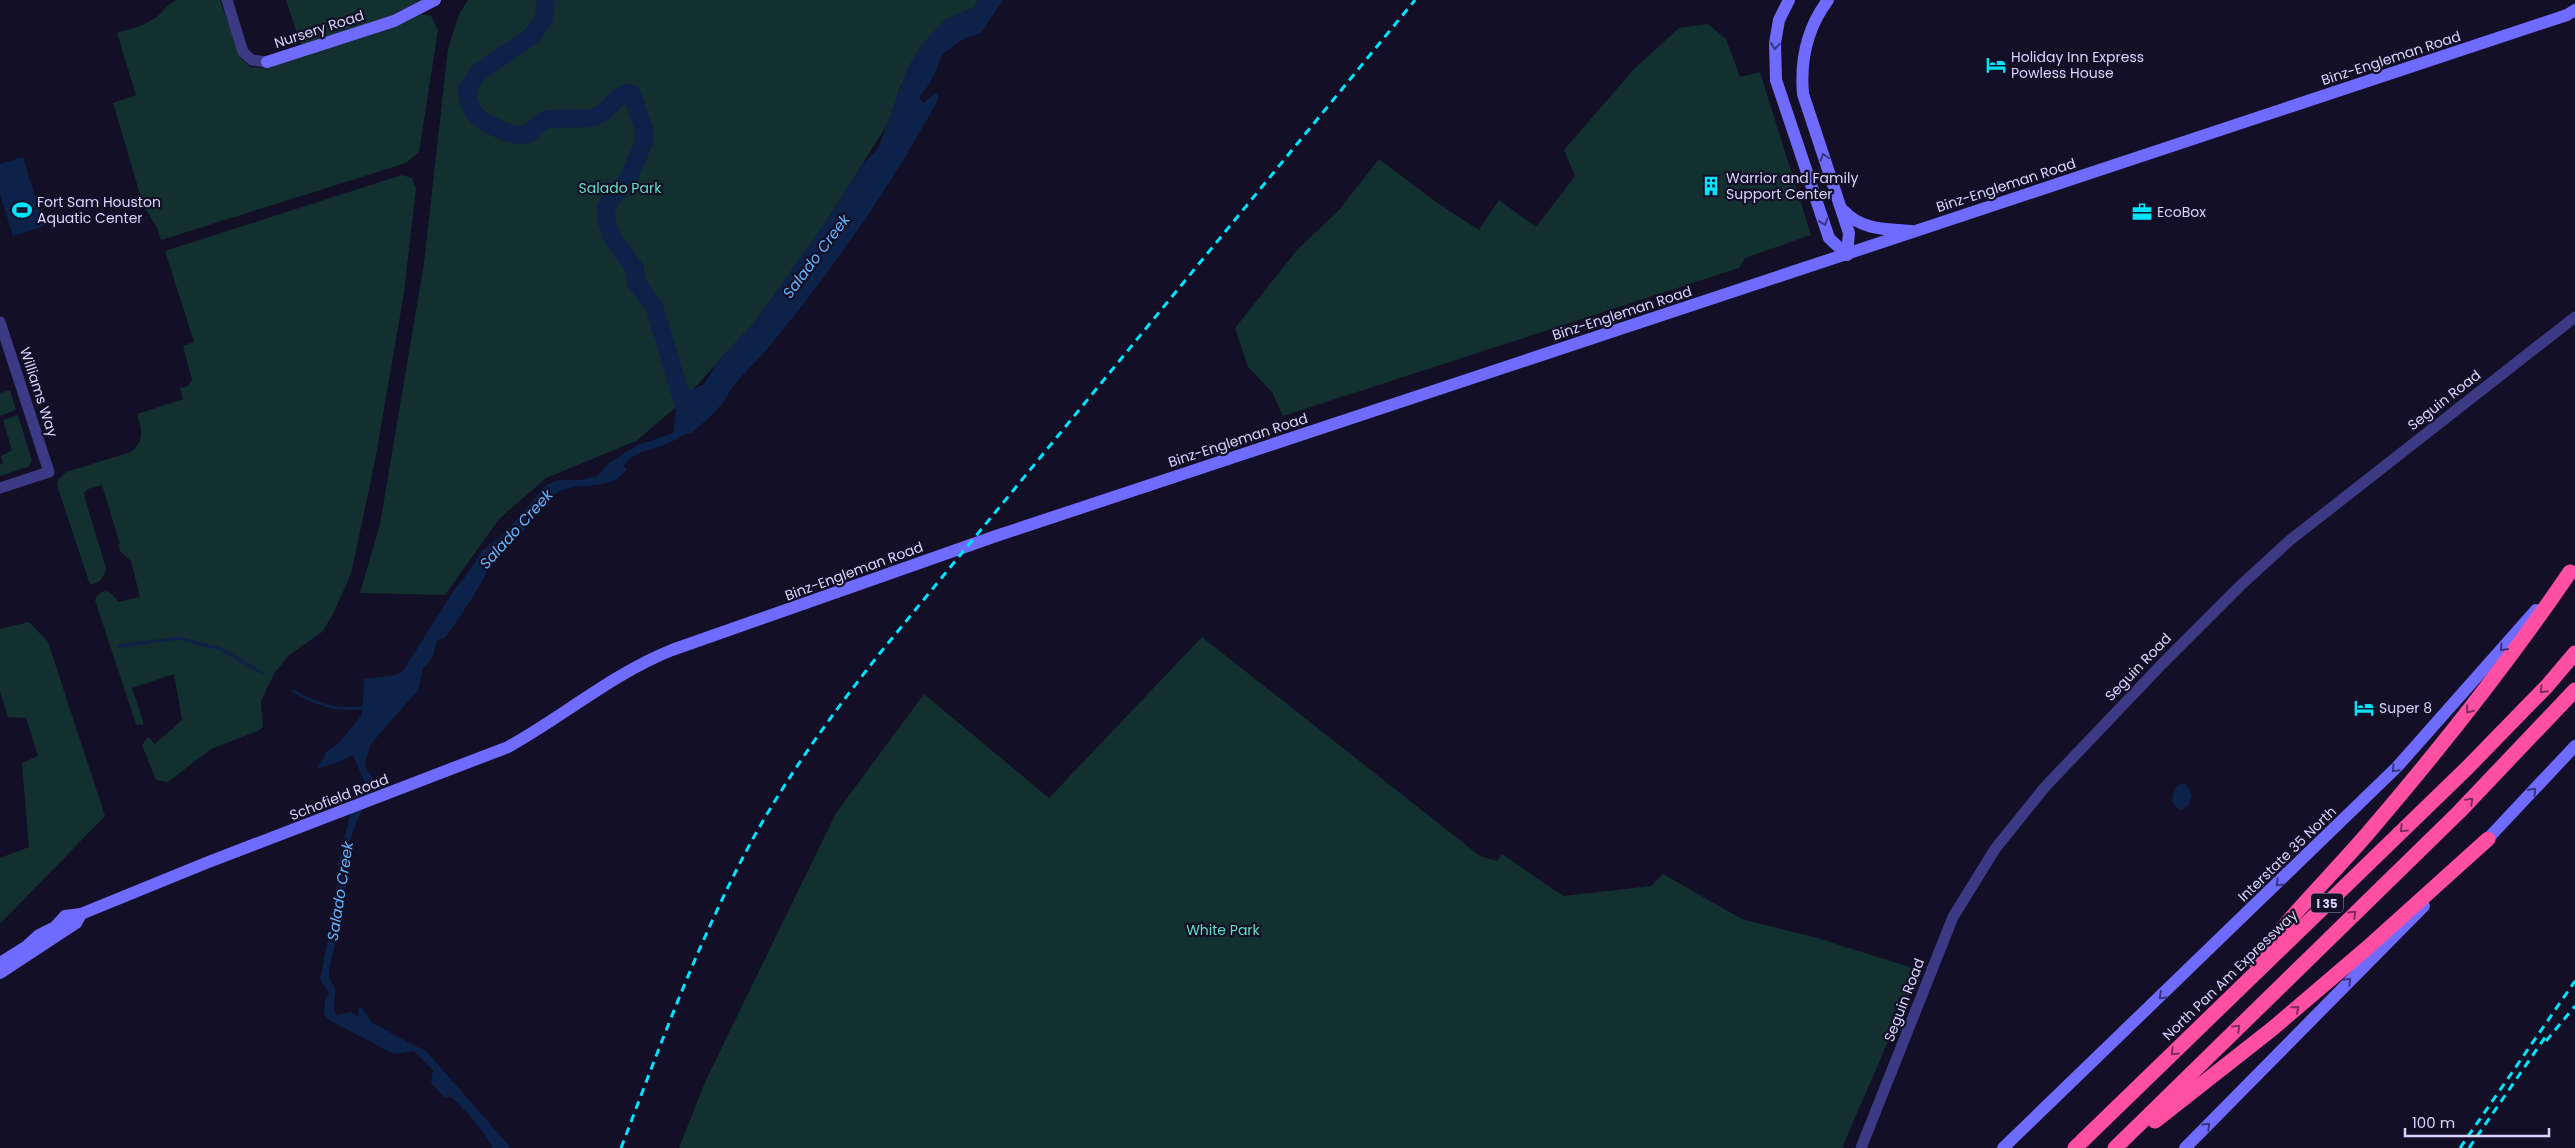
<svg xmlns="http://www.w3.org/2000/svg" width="2575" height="1148" font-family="Poppins,sans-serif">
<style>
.green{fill:#12302f}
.water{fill:#0c2248}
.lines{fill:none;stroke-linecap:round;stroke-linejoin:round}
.stream{stroke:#0c2248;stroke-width:3}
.river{stroke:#0c2248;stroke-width:18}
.street{stroke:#3d3a85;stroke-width:11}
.secondary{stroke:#6f6bff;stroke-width:12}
.highway{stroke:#ff4fa3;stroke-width:15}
.rail{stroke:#00e5ff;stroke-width:3;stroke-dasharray:8 6;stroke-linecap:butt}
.oneway{stroke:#38347d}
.oneway2{stroke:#7d2c5e}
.labels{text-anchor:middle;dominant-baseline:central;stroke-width:4.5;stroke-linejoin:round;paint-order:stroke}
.shield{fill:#130f26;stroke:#9e99be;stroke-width:1}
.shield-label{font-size:12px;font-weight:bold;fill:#d9d4ff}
.street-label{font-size:14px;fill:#d9d4ff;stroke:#130f26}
.poi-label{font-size:14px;fill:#d9d4ff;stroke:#130f26;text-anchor:start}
.park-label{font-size:14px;fill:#5fe0c0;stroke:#130f26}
.water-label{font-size:15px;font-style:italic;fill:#62b6ff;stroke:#130f26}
</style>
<rect width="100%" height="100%" fill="#130f26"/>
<!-- green -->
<g class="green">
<path d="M 177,0 L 220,0 L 236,44 L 242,59 L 250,67 L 265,68 L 422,14 L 431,16 L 438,30 L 419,152 L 406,163 L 161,240 L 157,228 L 143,204 L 113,103 L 136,95 L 117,33 C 130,29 144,26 155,18 C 164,12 166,4 177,0 Z"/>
<path d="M 286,0 L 421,0 L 390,16 L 301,45 Z"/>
<path d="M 468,0 L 979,0 L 973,8 L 945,20 L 900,87 L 890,120 L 826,222 L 757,319 L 681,403 L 636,441 L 546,478 L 499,519 L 445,595 L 360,593 L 380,524 L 424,263 L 448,49 L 459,14 Z"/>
<path d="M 1708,24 L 1726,39 L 1740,77 L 1760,72 L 1811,235 L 1745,258 L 1739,268 L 1283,416 L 1272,392 L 1248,367 L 1235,328 L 1297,250 L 1339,210 L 1379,159 L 1436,202 L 1479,230 L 1499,200 L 1536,227 L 1575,176 L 1564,150 L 1634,69 L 1679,28 Z"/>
<path d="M 402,175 L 412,178 L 416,188 L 404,293 L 375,461 L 351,574 L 333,614 L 322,632 L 289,655 L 274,674 L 261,701 L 263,727 L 258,731 L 211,749 L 168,782 L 156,780 L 142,745 L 148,737 L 155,744 L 182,720 L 174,674 L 132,688 L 143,721 L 143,725 L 136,724 L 95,600 C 103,585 112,592 118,602 L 140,597 L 131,561 L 120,551 L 118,545 L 120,544 L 102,485 L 88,489 L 84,493 L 86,502 L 106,568 C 104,579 100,582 90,585 L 57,485 L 58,480 L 66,472 L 131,452 C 145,440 142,429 137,414 L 183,399 L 180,388 L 188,386 L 192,380 L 183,346 L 194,342 L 165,251 Z"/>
<path d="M 10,390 L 16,410 L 0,416 L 0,393 Z"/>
<path d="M 18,415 L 32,461 L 28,467 L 0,476 L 0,464 L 3,463 L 1,456 L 12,450 L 3,420 Z"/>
<path d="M 29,622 L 48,642 L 105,816 L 0,924 L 0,858 L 29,847 L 22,763 L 38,756 L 26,718 L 8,717 L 0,692 L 0,629 Z"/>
<path d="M 1202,637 L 1480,856 L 1497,861 L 1502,854 L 1563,896 L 1651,886 L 1663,874 L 1742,919 L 1814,937 L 1919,970 L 1842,1148 L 679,1148 L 705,1082 L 836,813 L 924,694 L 1049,798 Z"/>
</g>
<!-- water -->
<g class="water">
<path d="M 979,0 L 1003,0 L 981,33 L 965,38 L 943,54 L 930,83 L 919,98 L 923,103 L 936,93 L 938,95 L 938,100 C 889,190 829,275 762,355 C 753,364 744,373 736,383 C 730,389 727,398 721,405 C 712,416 702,423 692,433 C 683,434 679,438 671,442 C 655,450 633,450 623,467 L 627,468 C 616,493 572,480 555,494 L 487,572 L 473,597 L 446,637 L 437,641 L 433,656 L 423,669 L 418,690 L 371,744 L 365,762 L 367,772 L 370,773 L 375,785 L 357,820 L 344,860 L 346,893 L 329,971 L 329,978 L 335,988 L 334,1012 L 337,1015 L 351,1012 L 359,1017 L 358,1008 L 362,1008 L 372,1023 L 427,1052 L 511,1148 L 493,1148 C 482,1129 467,1111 451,1097 L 445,1098 L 431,1083 L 433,1070 L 414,1051 L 394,1054 L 329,1020 L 324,1014 L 325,1001 L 329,993 L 320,979 L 337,897 L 338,864 L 350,815 L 366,786 L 353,755 C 341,762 330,764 317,769 C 320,762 323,761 326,752 L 338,744 L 362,715 L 364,679 L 395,675 L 403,671 L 456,587 L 463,580 L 483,550 L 506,532 L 545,486 L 559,480 L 582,480 L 597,476 L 609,463 L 638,445 L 673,433 L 677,402 L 689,391 L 704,384 L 719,360 L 757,319 L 826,222 L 862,165 L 878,149 L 908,67 L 922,44 L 945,20 L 973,8 Z"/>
<path d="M 23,157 L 44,226 L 13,236 L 0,194 L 0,164 Z"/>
<path d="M 2185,783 L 2192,795 L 2188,806 L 2181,810 C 2169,804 2171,795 2178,785 Z"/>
</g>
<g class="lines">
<!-- stream -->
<g class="stream">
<path d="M 119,646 L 179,638 L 221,649 L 262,673"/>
<path d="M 293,691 C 319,705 336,712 366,707"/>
</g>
<!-- river -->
<path class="river" d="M 546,0 L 544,18 L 533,35 L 478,73 L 467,89 C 468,98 469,107 475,114 C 481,123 514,137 524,135 C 533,133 539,120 549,119 C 565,117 585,122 599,115 C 608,111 613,99 626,93 L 632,94 L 644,130 L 644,142 L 628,180 L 613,196 L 606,208 L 606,219 L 612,237 L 635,269 L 636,282 L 654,306 L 688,419"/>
<!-- street -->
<g class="street">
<path d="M 227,0 L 243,52 L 252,60 L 267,62"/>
<path d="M 0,322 L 49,472 L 0,488"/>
<path d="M 1861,1148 L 1953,917 L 1995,849 L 2044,788 L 2162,664 L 2241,585 L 2289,541 L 2575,317"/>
</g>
<!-- secondary -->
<g class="secondary">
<path d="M 1789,0 L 1779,20 L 1775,43 L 1776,80 L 1829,238 L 1847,255"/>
<path d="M 1828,0 C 1807,28 1800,59 1803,94 L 1849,233 L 1847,255"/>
<path d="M 267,62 L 394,21 L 435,0"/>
<path d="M 1844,211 C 1861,230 1886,229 1911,231"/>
<path d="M 2481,846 L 2575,746"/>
<path d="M 0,963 L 27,946 L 39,935 L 55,927 L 65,916 L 81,914 L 206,863 L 508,747 C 564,716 612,674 672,650 L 996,536 L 2567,15 L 2575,10"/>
<path d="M 0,973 L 76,923 L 81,914"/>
<path d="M 2003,1148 L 2397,767 L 2536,610"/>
<path d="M 2185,1148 L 2424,906"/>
</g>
<!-- highway -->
<g class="highway">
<path d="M 2256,962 C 2289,916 2331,876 2368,833 C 2440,749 2508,663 2570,572"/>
<path d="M 2155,1121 L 2272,1029 L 2367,948 L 2488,839"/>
<path d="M 2075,1148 L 2468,767 L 2547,686 L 2575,653"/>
<path d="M 2115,1148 L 2459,812 L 2575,690"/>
</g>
<!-- rail -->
<g class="rail">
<path d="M 2546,1041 L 2575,1006"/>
<path d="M 621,1148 C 660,1046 698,941 750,844 C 787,776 832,714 880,653 L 1415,0"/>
<path d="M 2460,1148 L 2575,981"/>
<path d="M 2469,1148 L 2548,1033"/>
</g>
</g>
<!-- one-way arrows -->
<defs><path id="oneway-chevron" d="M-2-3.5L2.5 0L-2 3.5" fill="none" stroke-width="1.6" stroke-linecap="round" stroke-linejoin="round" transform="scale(1.25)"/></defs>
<g class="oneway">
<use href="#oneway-chevron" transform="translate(1775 46) rotate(96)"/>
<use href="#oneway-chevron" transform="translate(1824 157) rotate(-108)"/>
<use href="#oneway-chevron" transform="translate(1824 222) rotate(71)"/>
<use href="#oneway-chevron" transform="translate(2503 648) rotate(132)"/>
<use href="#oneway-chevron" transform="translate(2395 769) rotate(134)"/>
<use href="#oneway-chevron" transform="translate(2533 791) rotate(-47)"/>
<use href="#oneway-chevron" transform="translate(2279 883) rotate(136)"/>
<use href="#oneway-chevron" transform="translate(2348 981) rotate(-45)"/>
<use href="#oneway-chevron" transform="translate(2162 996) rotate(137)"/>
<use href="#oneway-chevron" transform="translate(2207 1126) rotate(-44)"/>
</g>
<g class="oneway2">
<use href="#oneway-chevron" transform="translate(2543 690) rotate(134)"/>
<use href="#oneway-chevron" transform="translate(2469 710) rotate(129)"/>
<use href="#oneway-chevron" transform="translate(2470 801) rotate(-45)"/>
<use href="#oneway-chevron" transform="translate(2403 829) rotate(136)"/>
<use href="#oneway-chevron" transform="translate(2353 914) rotate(-44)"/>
<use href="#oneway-chevron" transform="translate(2296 1009) rotate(-40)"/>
<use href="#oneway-chevron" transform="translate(2237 1028) rotate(-44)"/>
<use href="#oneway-chevron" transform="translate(2174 1052) rotate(136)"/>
</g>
<!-- icons -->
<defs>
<symbol id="hotel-bare" viewBox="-9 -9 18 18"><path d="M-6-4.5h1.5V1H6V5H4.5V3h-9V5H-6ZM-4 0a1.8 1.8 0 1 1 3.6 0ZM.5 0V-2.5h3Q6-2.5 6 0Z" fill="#00e5ff" stroke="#130f26" stroke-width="2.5" paint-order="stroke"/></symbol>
<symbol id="building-bare" viewBox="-9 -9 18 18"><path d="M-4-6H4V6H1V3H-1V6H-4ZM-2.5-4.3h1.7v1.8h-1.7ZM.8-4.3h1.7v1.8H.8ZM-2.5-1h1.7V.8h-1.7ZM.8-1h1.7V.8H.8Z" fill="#00e5ff" stroke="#130f26" stroke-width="2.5" paint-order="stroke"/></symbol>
<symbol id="stadium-bare" viewBox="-9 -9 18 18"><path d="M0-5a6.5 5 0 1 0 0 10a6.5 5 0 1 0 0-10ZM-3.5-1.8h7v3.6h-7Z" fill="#00e5ff" stroke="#130f26" stroke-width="2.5" paint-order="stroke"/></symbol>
<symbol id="office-bare" viewBox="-9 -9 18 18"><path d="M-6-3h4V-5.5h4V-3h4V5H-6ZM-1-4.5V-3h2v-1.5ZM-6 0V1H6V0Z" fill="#00e5ff" stroke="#130f26" stroke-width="2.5" paint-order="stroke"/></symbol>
</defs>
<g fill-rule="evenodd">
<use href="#hotel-bare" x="1982" y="51" width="28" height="28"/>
<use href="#building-bare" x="1697" y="172" width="28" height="28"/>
<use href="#stadium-bare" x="8" y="196" width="28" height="28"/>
<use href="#office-bare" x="2128" y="198" width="28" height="28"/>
<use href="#hotel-bare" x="2350" y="694" width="28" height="28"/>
</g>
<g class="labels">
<!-- shield labels -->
<rect class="shield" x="2311" y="893.5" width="32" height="19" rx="4"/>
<g class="shield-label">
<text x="2327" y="903">I 35</text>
</g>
<!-- street labels -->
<g class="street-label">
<text transform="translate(319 29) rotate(-18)">Nursery Road</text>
<text transform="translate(2391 58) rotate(-18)">Binz-Engleman Road</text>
<text transform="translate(2006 185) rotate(-18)">Binz-Engleman Road</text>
<text transform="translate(1622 313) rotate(-18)">Binz-Engleman Road</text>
<text transform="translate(39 392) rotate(72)">Williams Way</text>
<text transform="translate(2444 400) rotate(-38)">Seguin Road</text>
<text transform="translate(1238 440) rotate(-18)">Binz-Engleman Road</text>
<text transform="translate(854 571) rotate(-20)">Binz-Engleman Road</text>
<text transform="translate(2138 667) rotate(-46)">Seguin Road</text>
<text transform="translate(339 797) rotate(-21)">Schofield Road</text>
<text transform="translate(2287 854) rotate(-44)">Interstate 35 North</text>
<text transform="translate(2230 975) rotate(-44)">North Pan Am Expressway</text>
<text transform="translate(1904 1000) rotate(-69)">Seguin Road</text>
</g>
<!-- poi labels -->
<g class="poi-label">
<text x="2011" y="57">Holiday Inn Express<tspan x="2011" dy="16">Powless House</tspan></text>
<text x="1726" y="178">Warrior and Family<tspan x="1726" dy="16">Support Center</tspan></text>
<text x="37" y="202">Fort Sam Houston<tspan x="37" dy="16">Aquatic Center</tspan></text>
<text x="2157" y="212">EcoBox</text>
<text x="2379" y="708">Super 8</text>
</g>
<!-- park labels -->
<g class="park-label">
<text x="620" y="188">Salado Park</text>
<text x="1223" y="930">White Park</text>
</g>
<!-- water labels -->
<g class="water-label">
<text transform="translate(816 256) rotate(-53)">Salado Creek</text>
<text transform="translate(516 529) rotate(-48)">Salado Creek</text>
<text transform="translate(340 891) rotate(-81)">Salado Creek</text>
</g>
</g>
<!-- scale -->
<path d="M2405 1128v8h144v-8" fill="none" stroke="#d9d4ff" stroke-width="2.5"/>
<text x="2412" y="1128" font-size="15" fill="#d9d4ff" stroke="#130f26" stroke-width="4" paint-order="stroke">100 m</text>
</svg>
